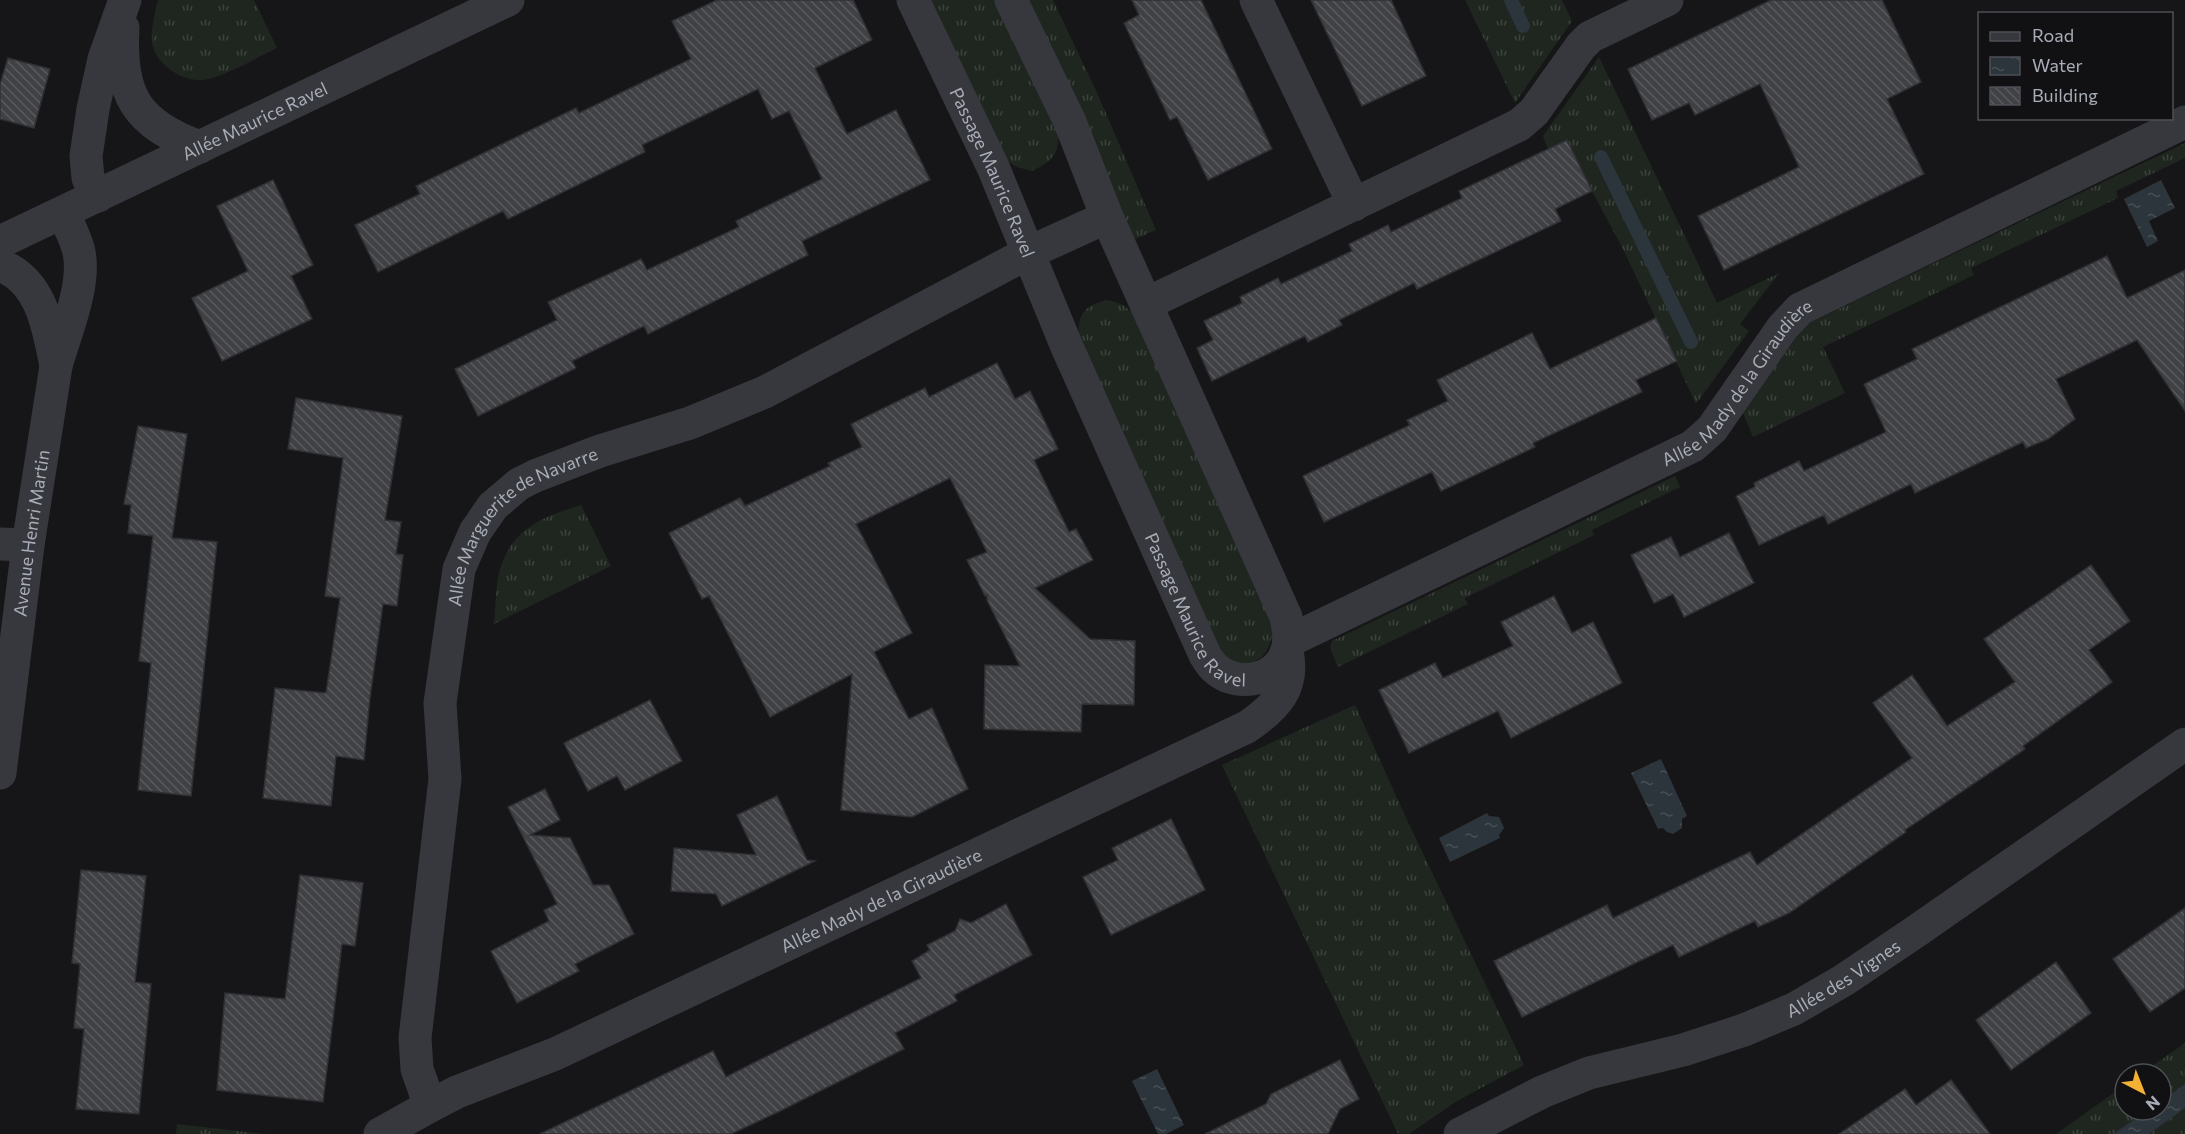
<svg xmlns="http://www.w3.org/2000/svg" width="2185" height="1134" font-family="Commissioner,sans-serif">
<style>
.grass{fill:url(#grass-tufts)}
.water{fill:url(#water-ripples)}
.lines{fill:none;stroke-linecap:round;stroke-linejoin:round}
.stream{stroke:#2c353c;stroke-width:14}
.building{fill:url(#building-back-hatch);stroke:#303034;stroke-width:1.5}
.minor{stroke:#37383d;stroke-width:33}
.labels{text-anchor:middle;dominant-baseline:central;stroke-width:5;stroke-linejoin:round;paint-order:stroke}
.street-label{font-size:18px;fill:#a8adb8;stroke:#111113}
</style>
<defs>
<pattern id="grass-tufts" width="24" height="20" patternUnits="userSpaceOnUse" patternTransform="scale(1.5)"><rect width="24" height="20" fill="#1e261f"/><path d="M3 7l-1-3M5 7V3M7 7l1-3M15 17l-1-3M17 17v-4M19 17l1-3" fill="none" stroke="#3c433d"/></pattern>
<pattern id="water-ripples" width="26" height="14" patternUnits="userSpaceOnUse" patternTransform="scale(1.5)"><rect width="26" height="14" fill="#2c353c"/><path d="M2 4q2-2 4 0t4 0M15 11q2-2 4 0t4 0" fill="none" stroke="#485056"/></pattern>
<pattern id="building-back-hatch" width="6" height="6" patternUnits="userSpaceOnUse" patternTransform="scale(1.5)"><rect width="6" height="6" fill="#404145"/><path d="M-1 5l2 2M0 0l6 6M5-1l2 2" fill="none" stroke="#595a5e"/></pattern>
</defs>
<rect width="100%" height="100%" fill="#161618"/>
<!-- grass -->
<g class="grass">
<path d="M 158,0 L 254,0 L 277,48 C 258,57 219,80 199,80 C 179,80 154,62 152,42 C 151,28 155,13 158,0 Z"/>
<path d="M 929,0 L 996,0 L 1058,128 C 1060,153 1054,160 1032,171 L 1017,167 L 1005,160 Z"/>
<path d="M 1026,0 L 1053,0 L 1098,95 L 1156,230 L 1133,240 Z"/>
<path d="M 1465,0 L 1562,0 L 1572,21 L 1515,103 Z"/>
<path d="M 1599,57 L 1717,303 L 1779,273 L 1740,324 L 1749,331 L 1696,404 L 1624,251 L 1592,191 L 1567,140 L 1548,149 L 1543,136 Z"/>
<path d="M 2185,143 L 2185,158 L 2116,191 L 2118,198 L 1971,268 L 1974,275 L 1823,347 L 1845,393 L 1753,437 L 1743,413 L 1805,325 Z"/>
<path d="M 1106,300 C 1121,302 1128,307 1137,319 L 1273,625 C 1272,642 1268,658 1250,663 C 1245,664 1237,665 1232,662 C 1226,659 1221,654 1217,650 L 1079,338 C 1077,315 1084,306 1106,300 Z"/>
<path d="M 1675,476 L 1680,487 L 1592,530 L 1594,535 L 1465,598 L 1468,604 L 1338,667 L 1330,648 L 1332,641 Z"/>
<path d="M 581,505 L 611,566 L 494,624 C 496,607 495,589 499,573 C 510,529 542,517 581,505 Z"/>
<path d="M 1355,705 L 1408,822 L 1524,1065 L 1457,1101 L 1409,1134 L 1398,1134 L 1222,765 Z"/>
<path d="M 2185,1043 L 2185,1084 L 2161,1101 L 2161,1074 L 2141,1074 Z"/>
<path d="M 2125,1085 L 2125,1110 L 2148,1110 L 2113,1134 L 2056,1134 Z"/>
<path d="M 2185,1108 L 2185,1134 L 2149,1134 Z"/>
<path d="M 177,1124 L 266,1134 L 176,1134 Z"/>
</g>
<!-- water -->
<g class="water">
<path d="M 2161,180 L 2175,208 L 2149,221 L 2158,241 L 2147,247 L 2124,199 Z"/>
<path d="M 1661,759 L 1687,816 L 1682,819 L 1682,828 L 1673,834 L 1667,832 L 1663,828 L 1658,829 L 1631,773 Z"/>
<path d="M 1487,813 L 1489,816 L 1499,817 L 1504,828 L 1499,835 L 1500,838 L 1450,862 L 1439,838 Z"/>
<path d="M 1157,1069 L 1184,1125 L 1166,1134 L 1158,1134 L 1132,1081 Z"/>
<path d="M 2185,1084 L 2185,1108 L 2149,1134 L 2113,1134 L 2148,1110 L 2161,1110 L 2161,1101 Z"/>
</g>
<g class="lines">
<!-- stream -->
<g class="stream">
<path d="M 1511,0 L 1523,26"/>
<path d="M 1601,157 L 1691,342"/>
</g>
</g>
<!-- building -->
<g class="building">
<path d="M 717,0 L 853,0 L 872,40 L 815,68 L 847,134 L 896,110 L 930,180 L 802,241 L 808,255 L 648,334 L 644,326 L 572,361 L 576,368 L 478,416 L 455,369 L 557,320 L 548,302 L 641,259 L 647,270 L 739,227 L 736,221 L 822,179 L 789,111 L 772,119 L 758,89 L 642,145 L 645,152 L 508,219 L 503,211 L 378,272 L 355,225 L 420,194 L 416,186 L 576,108 L 579,113 L 691,59 L 672,21 Z"/>
<path d="M 1132,0 L 1201,0 L 1272,149 L 1208,180 L 1177,117 L 1170,120 L 1124,23 L 1139,15 Z"/>
<path d="M 1311,0 L 1391,0 L 1426,76 L 1362,106 Z"/>
<path d="M 1771,0 L 1882,0 L 1921,82 L 1887,99 L 1924,174 L 1724,270 L 1698,216 L 1799,167 L 1760,84 L 1695,115 L 1689,103 L 1652,120 L 1628,69 Z"/>
<path d="M 8,58 L 50,69 L 34,128 L 0,119 L 0,84 Z"/>
<path d="M 1567,140 L 1592,191 L 1555,209 L 1561,221 L 1417,289 L 1414,283 L 1339,320 L 1342,325 L 1308,342 L 1305,336 L 1212,381 L 1197,348 L 1213,340 L 1204,321 L 1242,303 L 1240,297 L 1278,278 L 1281,284 L 1352,251 L 1349,244 L 1388,225 L 1391,232 L 1462,198 L 1459,191 Z"/>
<path d="M 273,180 L 313,265 L 291,276 L 312,319 L 222,361 L 192,298 L 248,271 L 217,206 Z"/>
<path d="M 2107,256 L 2127,298 L 2185,270 L 2185,411 L 2137,340 L 2056,379 L 2075,419 L 2048,439 L 2026,448 L 2023,442 L 1915,493 L 1911,484 L 1828,524 L 1824,515 L 1759,545 L 1736,496 L 1755,487 L 1754,483 L 1799,461 L 1804,471 L 1886,432 L 1864,384 L 1917,359 L 1912,349 Z"/>
<path d="M 1656,318 L 1677,361 L 1636,380 L 1642,392 L 1533,443 L 1535,447 L 1441,491 L 1432,472 L 1324,522 L 1303,476 L 1410,425 L 1407,420 L 1448,401 L 1437,380 L 1532,333 L 1550,369 Z"/>
<path d="M 997,363 L 1015,399 L 1030,391 L 1058,449 L 1034,460 L 1069,532 L 1076,529 L 1093,560 L 1035,588 L 1090,639 L 1135,641 L 1134,705 L 1082,704 L 1081,732 L 984,729 L 985,665 L 1020,666 L 987,600 L 987,595 L 985,596 L 967,560 L 987,552 L 950,478 L 856,524 L 912,633 L 874,652 L 909,719 L 932,708 L 968,789 L 912,817 L 841,810 L 852,674 L 770,717 L 709,596 L 702,599 L 669,533 L 740,498 L 745,506 L 830,466 L 828,463 L 862,447 L 851,424 L 925,388 L 929,397 Z"/>
<path d="M 296,398 L 402,416 L 385,520 L 401,522 L 396,554 L 403,555 L 397,606 L 383,604 L 370,698 L 364,760 L 336,756 L 331,806 L 263,798 L 275,688 L 326,693 L 340,598 L 325,596 L 343,458 L 288,449 Z"/>
<path d="M 138,426 L 187,434 L 172,538 L 217,542 L 191,796 L 138,790 L 151,663 L 139,661 L 153,536 L 128,533 L 131,505 L 124,504 Z"/>
<path d="M 1729,533 L 1754,583 L 1684,617 L 1673,594 L 1654,603 L 1631,555 L 1671,537 L 1680,557 Z"/>
<path d="M 2091,565 L 2130,621 L 2089,650 L 2112,682 L 2023,746 L 2025,749 L 1905,830 L 1906,832 L 1789,913 L 1758,927 L 1755,921 L 1679,957 L 1673,945 L 1522,1017 L 1494,961 L 1607,905 L 1613,918 L 1750,852 L 1757,865 L 1912,758 L 1873,703 L 1912,675 L 1947,726 L 2015,682 L 1984,639 Z"/>
<path d="M 1554,596 L 1572,633 L 1593,622 L 1622,683 L 1511,738 L 1498,711 L 1409,753 L 1379,690 L 1435,663 L 1443,678 L 1513,646 L 1501,622 Z"/>
<path d="M 650,700 L 682,761 L 625,790 L 617,776 L 588,791 L 564,743 Z"/>
<path d="M 545,789 L 560,820 L 530,835 L 570,838 L 593,885 L 609,885 L 634,934 L 575,964 L 579,971 L 517,1003 L 491,951 L 549,921 L 544,910 L 557,904 L 508,807 Z"/>
<path d="M 777,796 L 807,860 L 815,861 L 722,906 L 716,894 L 671,891 L 674,848 L 756,855 L 737,815 Z"/>
<path d="M 1171,819 L 1205,890 L 1111,935 L 1083,877 L 1118,860 L 1112,848 Z"/>
<path d="M 81,870 L 146,876 L 135,982 L 151,984 L 139,1114 L 76,1109 L 84,1029 L 74,1028 L 80,964 L 72,963 Z"/>
<path d="M 300,875 L 363,883 L 355,946 L 342,944 L 323,1102 L 217,1090 L 225,993 L 285,999 Z"/>
<path d="M 1006,904 L 1032,955 L 954,995 L 957,1001 L 895,1033 L 904,1049 L 778,1112 L 731,1134 L 540,1134 L 713,1051 L 726,1077 L 921,978 L 912,961 L 930,950 L 927,945 L 955,931 L 960,919 L 971,923 Z"/>
<path d="M 2185,908 L 2185,988 L 2150,1012 L 2113,959 Z"/>
<path d="M 2056,962 L 2091,1013 L 2011,1070 L 1976,1020 Z"/>
<path d="M 1340,1060 L 1359,1099 L 1340,1109 L 1328,1134 L 1205,1134 L 1266,1104 L 1271,1094 Z"/>
<path d="M 1951,1080 L 1990,1134 L 1839,1134 L 1905,1089 L 1916,1105 Z"/>
</g>
<g class="lines">
<!-- minor -->
<g class="minor">
<path id="s1" d="M 913,0 L 993,167 L 1067,347 L 1205,655 C 1208,660 1212,666 1217,670 C 1239,688 1279,680 1287,650 C 1291,638 1288,628 1286,617 L 1107,217 L 1070,122 L 1011,0"/>
<path d="M 1256,0 L 1354,205"/>
<path d="M 123,28 C 119,95 136,124 200,147"/>
<path d="M 98,196 L 88,178 L 86,156 L 93,109 L 104,59 L 125,0"/>
<path id="s2" d="M 0,242 L 508,0"/>
<path d="M 0,265 C 42,281 48,327 56,366 C 65,333 86,286 79,252 C 76,239 69,225 63,213"/>
<path d="M 1146,304 L 1519,125 L 1534,112 L 1581,46 L 1590,37 L 1667,0"/>
<path d="M 0,544 L 28,545"/>
<path id="s3" d="M 1289,641 L 1693,446 L 1712,429 L 1783,327 L 1800,309 L 2185,122"/>
<path id="s4" d="M 0,773 L 28,545 L 56,366"/>
<path id="s5" d="M 430,1106 L 457,1092 L 555,1054 L 1247,727 C 1276,707 1295,688 1287,651"/>
<path id="s6" d="M 380,1134 L 430,1106 L 417,1069 L 415,1038 L 445,779 L 440,703 L 459,569 L 475,532 L 493,506 L 519,484 L 535,476 L 600,451 L 690,423 L 765,392 L 1028,253 L 1107,217"/>
<path id="s7" d="M 1460,1134 L 1542,1092 L 1589,1073 L 1683,1050 L 1744,1030 L 1794,1009 L 1844,980 L 1918,930 L 2185,744"/>
</g>
</g>
<g class="labels">
<!-- street labels -->
<g class="street-label">
<text stroke="none"><textPath href="#s2" startOffset="282">Allée Maurice Ravel</textPath></text>
<text stroke="none"><textPath href="#s1" startOffset="190">Passage Maurice Ravel</textPath></text>
<text stroke="none"><textPath href="#s3" startOffset="525">Allée Mady de la Giraudière</textPath></text>
<text stroke="none"><textPath href="#s6" startOffset="676">Allée Marguerite de Navarre</textPath></text>
<text stroke="none"><textPath href="#s4" startOffset="242">Avenue Henri Martin</textPath></text>
<text stroke="none"><textPath href="#s1" startOffset="676">Passage Maurice Ravel</textPath></text>
<text stroke="none"><textPath href="#s5" startOffset="496">Allée Mady de la Giraudière</textPath></text>
<text stroke="none"><textPath href="#s7" startOffset="416">Allée des Vignes</textPath></text>
</g>
</g>
<!-- legend -->
<rect x="1978" y="12" width="195" height="108" fill="#111113" stroke="#4d4f55" stroke-width="1.5"/>
<rect x="1990" y="32" width="30" height="9" fill="#37383d" stroke="#4d4f55" stroke-width="1.5"/>
<text x="2032" y="42" font-size="18" fill="#a8adb8">Road</text>
<rect x="1990" y="57" width="30" height="18" fill="url(#water-ripples)" stroke="#4d4f55" stroke-width="1.5"/>
<text x="2032" y="72" font-size="18" fill="#a8adb8">Water</text>
<rect x="1990" y="87" width="30" height="18" fill="url(#building-back-hatch)" stroke="#4d4f55" stroke-width="1.5"/>
<text x="2032" y="102" font-size="18" fill="#a8adb8">Building</text>
<!-- north arrow -->
<g transform="translate(2143 1092) rotate(138)"><circle r="28" fill="#111113" stroke="#4d4f55" stroke-width="1.5"/>
<path d="M0-4.5L10 22L0 15L-10 22Z" fill="#f2b134"/>
<text y="-9" font-size="16" font-weight="bold" text-anchor="middle" fill="#a8adb8">N</text>
</g>
</svg>
